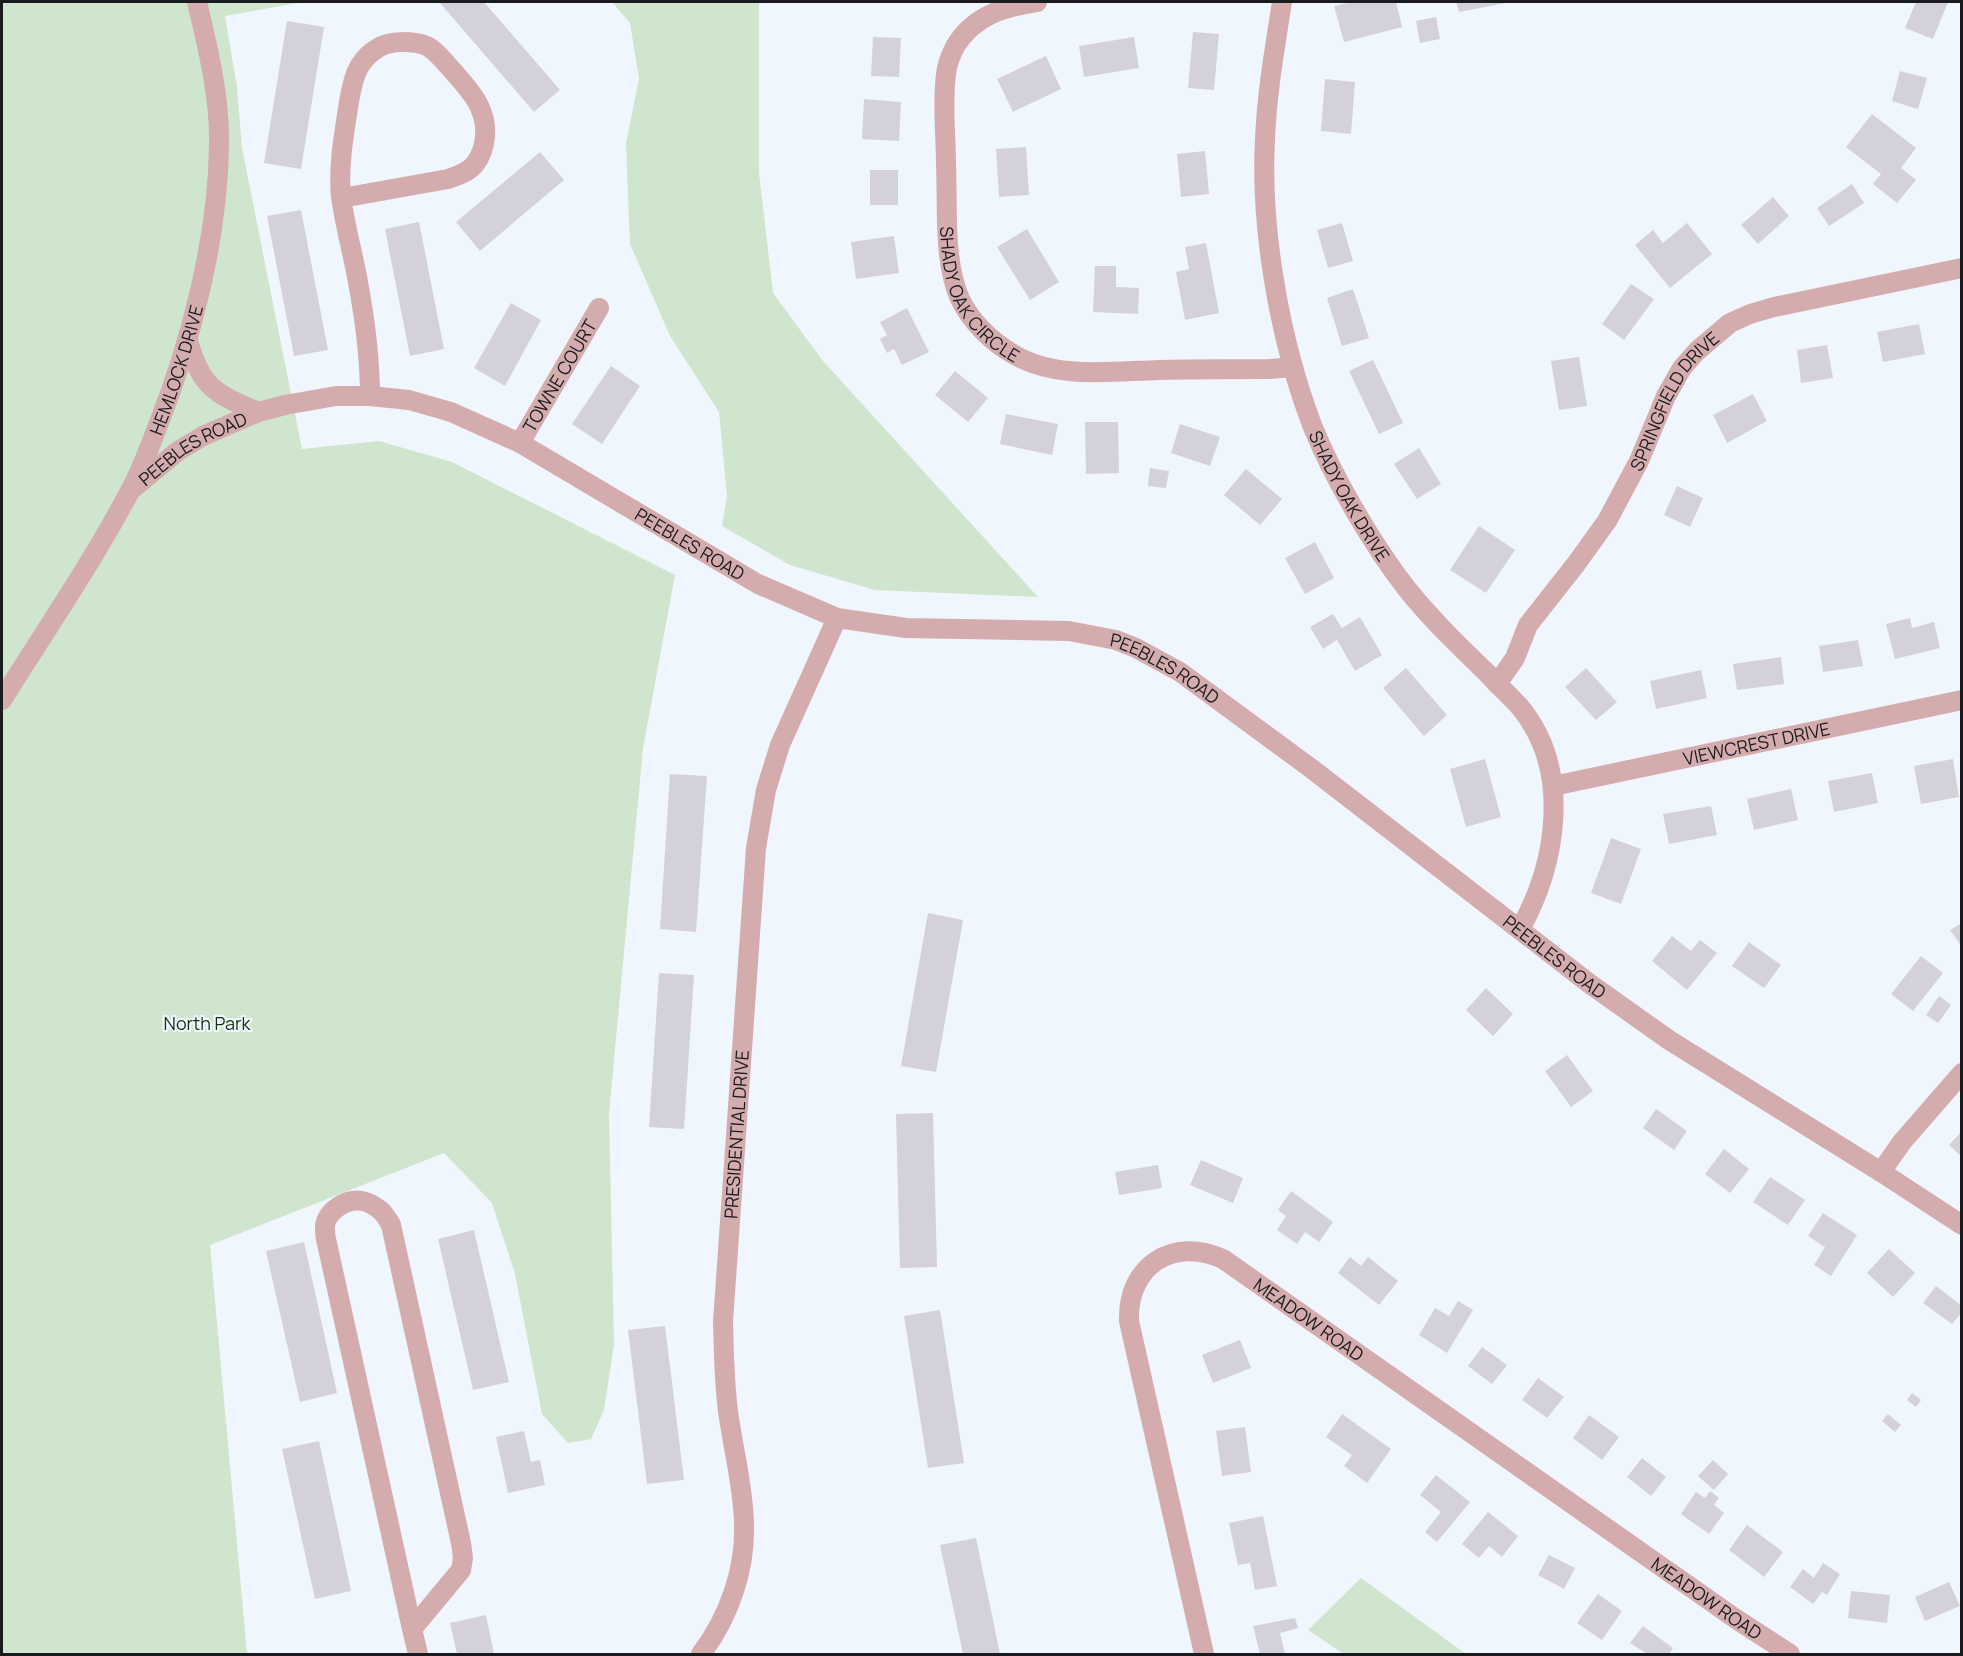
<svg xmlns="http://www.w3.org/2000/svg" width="1963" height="1656" font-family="Manrope,sans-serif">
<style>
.green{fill:#cfe5cd}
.building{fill:#d5d1da}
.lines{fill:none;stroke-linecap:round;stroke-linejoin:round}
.minor{stroke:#d5acae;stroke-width:20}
.labels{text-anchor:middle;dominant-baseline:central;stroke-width:4.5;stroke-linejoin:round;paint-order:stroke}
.street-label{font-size:18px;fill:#191b1e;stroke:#f0f6fe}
.park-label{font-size:18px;fill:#0e340d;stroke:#f0f6fe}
</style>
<rect width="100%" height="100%" fill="#f0f6fe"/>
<!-- green -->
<g class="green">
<path d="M 2,2 L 303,2 L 225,16 L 237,87 L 242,148 L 302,449 L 379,441 L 452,462 L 675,575 L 643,748 L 609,1114 L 614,1345 L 604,1410 L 591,1439 L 568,1443 L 542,1414 L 515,1274 L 492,1203 L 444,1153 L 210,1245 L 247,1654 L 2,1654 Z"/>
<path d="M 612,2 L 759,2 L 759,173 L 773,293 L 823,361 L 1038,597 L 875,590 L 790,565 L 722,526 L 727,496 L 719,412 L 670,336 L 630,244 L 626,143 L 639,79 L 630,23 Z"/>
<path d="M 1361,1578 L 1466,1654 L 1344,1654 L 1308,1630 Z"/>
</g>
<!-- building -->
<g class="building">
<path d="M 441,2 L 484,2 L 560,90 L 534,112 L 440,3 Z"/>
<path d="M 1352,2 L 1396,2 L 1402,27 L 1344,42 L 1334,6 Z"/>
<path d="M 1456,2 L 1506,2 L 1506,3 L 1459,12 Z"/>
<path d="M 1916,2 L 1948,2 L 1933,39 L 1905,28 Z"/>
<path d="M 1436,17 L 1440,39 L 1420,43 L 1416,21 Z"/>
<path d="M 287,21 L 324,27 L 301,169 L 264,163 Z"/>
<path d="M 1193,32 L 1219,34 L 1214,90 L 1188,88 Z"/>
<path d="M 873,37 L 901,38 L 899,77 L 871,76 Z"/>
<path d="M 1134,37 L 1139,68 L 1084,77 L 1079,46 Z"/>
<path d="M 1046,56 L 1061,89 L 1013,112 L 997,79 Z"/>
<path d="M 1900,71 L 1927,78 L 1918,109 L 1892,101 Z"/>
<path d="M 1325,79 L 1355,82 L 1351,134 L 1321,131 Z"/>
<path d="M 864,99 L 901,102 L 899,141 L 862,139 Z"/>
<path d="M 1872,114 L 1916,148 L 1901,168 L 1916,180 L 1897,203 L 1873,184 L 1881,174 L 1846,147 Z"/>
<path d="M 1026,147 L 1029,195 L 999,197 L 996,149 Z"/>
<path d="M 1205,151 L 1209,194 L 1181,197 L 1177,154 Z"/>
<path d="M 540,152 L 564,180 L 480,251 L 456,222 Z"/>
<rect x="870" y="170" width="28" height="35"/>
<path d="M 1852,184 L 1864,203 L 1829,226 L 1817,208 Z"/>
<path d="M 1773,197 L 1789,216 L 1758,244 L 1741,225 Z"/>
<path d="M 301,210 L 328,350 L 294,356 L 267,216 Z"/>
<path d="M 419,222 L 444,349 L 410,356 L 385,229 Z"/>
<path d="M 1342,223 L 1353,261 L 1328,268 L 1317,230 Z"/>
<path d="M 1687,223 L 1712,254 L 1670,288 L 1635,245 L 1653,230 L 1663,243 Z"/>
<path d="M 1027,229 L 1059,282 L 1030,300 L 997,247 Z"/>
<path d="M 894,236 L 899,273 L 856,279 L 851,242 Z"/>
<path d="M 1206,243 L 1219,313 L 1185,320 L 1176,272 L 1189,269 L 1185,247 Z"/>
<path d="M 1095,266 L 1116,266 L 1116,287 L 1139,288 L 1138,314 L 1093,312 Z"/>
<path d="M 1631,284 L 1654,299 L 1624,340 L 1602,324 Z"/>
<path d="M 1353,289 L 1369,338 L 1342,346 L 1327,298 Z"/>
<path d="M 511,303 L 541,320 L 505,386 L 474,368 Z"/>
<path d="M 907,308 L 929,352 L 902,365 L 894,349 L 887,353 L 880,339 L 887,335 L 880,322 Z"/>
<path d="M 1919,324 L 1925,354 L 1883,362 L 1877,332 Z"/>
<path d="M 1827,345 L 1833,378 L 1801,383 L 1797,350 Z"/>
<path d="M 1579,357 L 1587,406 L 1559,410 L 1551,361 Z"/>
<path d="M 1373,360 L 1403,423 L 1379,434 L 1349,371 Z"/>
<path d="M 611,366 L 640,386 L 602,444 L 572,424 Z"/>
<path d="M 955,371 L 988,398 L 968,422 L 935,395 Z"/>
<path d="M 1753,394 L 1767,421 L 1727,443 L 1713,415 Z"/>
<path d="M 1006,414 L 1058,424 L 1052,455 L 1000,444 Z"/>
<path d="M 1085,422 L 1118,422 L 1119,473 L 1086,474 Z"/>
<path d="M 1180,424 L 1220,437 L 1210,466 L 1171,453 Z"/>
<path d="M 1419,448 L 1441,484 L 1417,499 L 1394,464 Z"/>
<path d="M 1150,468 L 1169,471 L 1166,488 L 1148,486 Z"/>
<path d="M 1246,469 L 1282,499 L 1260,525 L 1224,495 Z"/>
<path d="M 1677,486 L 1703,498 L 1690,527 L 1664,515 Z"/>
<path d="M 1479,526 L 1515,550 L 1486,593 L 1450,570 Z"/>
<path d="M 1315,542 L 1334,578 L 1305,594 L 1285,558 Z"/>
<path d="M 1333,614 L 1342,628 L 1360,617 L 1382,655 L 1355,671 L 1337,640 L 1323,649 L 1310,627 Z"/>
<path d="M 1910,618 L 1912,628 L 1934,622 L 1940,648 L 1895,659 L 1886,624 Z"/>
<path d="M 1858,640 L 1863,666 L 1823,672 L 1819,646 Z"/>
<path d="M 1781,657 L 1784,684 L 1737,690 L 1733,664 Z"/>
<path d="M 1406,668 L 1447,715 L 1424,736 L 1383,688 Z"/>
<path d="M 1586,668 L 1617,702 L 1596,720 L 1565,687 Z"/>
<path d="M 1701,670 L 1707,698 L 1656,709 L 1650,681 Z"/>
<path d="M 1485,759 L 1501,817 L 1466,827 L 1450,769 Z"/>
<path d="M 1953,759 L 1959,797 L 1921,804 L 1914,766 Z"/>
<path d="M 1872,773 L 1878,803 L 1834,812 L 1828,781 Z"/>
<path d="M 670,774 L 707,776 L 696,932 L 660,929 Z"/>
<path d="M 1791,789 L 1798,820 L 1754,830 L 1747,799 Z"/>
<path d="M 1711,806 L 1717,835 L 1669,844 L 1663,814 Z"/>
<path d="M 1611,838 L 1641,849 L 1621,904 L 1591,893 Z"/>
<path d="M 928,913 L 963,920 L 936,1072 L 901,1066 Z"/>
<path d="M 1962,923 L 1962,947 L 1950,930 Z"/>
<path d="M 1672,936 L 1691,951 L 1700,940 L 1717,953 L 1687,990 L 1652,961 Z"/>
<path d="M 1749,942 L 1781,965 L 1764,988 L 1732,966 Z"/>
<path d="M 1921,956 L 1943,973 L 1913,1011 L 1891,994 Z"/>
<path d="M 659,973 L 694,975 L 684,1129 L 649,1127 Z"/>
<path d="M 1486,988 L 1513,1014 L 1493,1036 L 1466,1010 Z"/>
<path d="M 1939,996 L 1951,1005 L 1938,1023 L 1926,1015 Z"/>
<path d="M 1567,1055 L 1593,1091 L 1571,1107 L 1545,1071 Z"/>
<path d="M 1656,1109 L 1687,1131 L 1674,1150 L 1643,1128 Z"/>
<path d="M 933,1113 L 937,1267 L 900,1268 L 896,1114 Z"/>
<path d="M 1962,1131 L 1962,1157 L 1949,1145 Z"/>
<path d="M 1724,1149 L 1749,1169 L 1730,1193 L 1705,1174 Z"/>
<path d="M 1201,1160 L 1243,1178 L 1233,1203 L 1190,1185 Z"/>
<path d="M 1158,1165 L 1162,1188 L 1119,1195 L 1115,1172 Z"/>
<path d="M 1770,1177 L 1805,1200 L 1788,1225 L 1753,1202 Z"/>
<path d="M 1291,1191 L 1333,1222 L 1319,1242 L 1305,1232 L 1297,1244 L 1277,1230 L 1286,1216 L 1278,1210 Z"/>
<path d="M 1823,1213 L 1857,1235 L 1831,1276 L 1814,1265 L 1825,1247 L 1808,1236 Z"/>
<path d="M 474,1230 L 509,1382 L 473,1390 L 438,1239 Z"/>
<path d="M 304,1242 L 337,1393 L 300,1402 L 266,1251 Z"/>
<path d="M 1889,1249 L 1915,1273 L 1893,1297 L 1867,1273 Z"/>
<path d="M 1350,1257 L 1361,1266 L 1368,1257 L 1398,1281 L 1379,1305 L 1338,1273 Z"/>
<path d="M 1936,1286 L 1962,1306 L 1962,1312 L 1952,1324 L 1923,1303 Z"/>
<path d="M 1458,1301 L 1473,1310 L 1447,1353 L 1419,1335 L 1435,1308 L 1449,1316 Z"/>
<path d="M 940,1310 L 964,1463 L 928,1468 L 904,1316 Z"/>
<path d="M 665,1326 L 684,1480 L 647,1484 L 628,1330 Z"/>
<path d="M 1240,1340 L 1251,1368 L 1213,1383 L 1202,1355 Z"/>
<path d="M 1482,1347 L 1507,1365 L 1492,1384 L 1468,1366 Z"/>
<path d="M 1538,1378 L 1564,1397 L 1547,1418 L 1522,1400 Z"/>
<path d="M 1912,1393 L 1921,1400 L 1916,1407 L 1907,1400 Z"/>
<path d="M 1342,1414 L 1391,1449 L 1367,1483 L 1344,1466 L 1352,1455 L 1326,1437 Z"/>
<path d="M 1888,1414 L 1901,1425 L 1895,1432 L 1882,1421 Z"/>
<path d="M 1589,1415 L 1619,1437 L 1602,1460 L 1573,1438 Z"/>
<path d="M 1245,1427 L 1251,1472 L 1222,1476 L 1216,1431 Z"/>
<path d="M 524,1431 L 531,1462 L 540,1460 L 545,1485 L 508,1493 L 496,1437 Z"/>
<path d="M 319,1441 L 351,1591 L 315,1599 L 282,1449 Z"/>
<path d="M 1642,1458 L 1666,1477 L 1651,1496 L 1627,1477 Z"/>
<path d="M 1713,1460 L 1728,1474 L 1714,1490 L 1698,1476 Z"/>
<path d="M 1436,1475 L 1470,1502 L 1437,1542 L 1425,1532 L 1441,1512 L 1420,1495 Z"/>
<path d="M 1710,1491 L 1719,1498 L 1714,1505 L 1724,1513 L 1709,1534 L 1681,1514 L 1696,1492 L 1705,1498 Z"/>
<path d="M 1488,1512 L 1518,1536 L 1502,1557 L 1489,1546 L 1479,1558 L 1462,1544 Z"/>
<path d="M 1263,1516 L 1277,1586 L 1255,1590 L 1250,1563 L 1238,1565 L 1229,1523 Z"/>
<path d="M 1747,1525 L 1783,1552 L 1764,1577 L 1729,1550 Z"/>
<path d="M 976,1538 L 1000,1654 L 963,1654 L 940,1545 Z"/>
<path d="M 1549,1555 L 1575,1568 L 1564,1589 L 1538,1575 Z"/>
<path d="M 1823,1563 L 1840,1574 L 1827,1595 L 1822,1592 L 1813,1604 L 1790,1587 L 1803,1569 L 1814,1578 Z"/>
<path d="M 1949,1582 L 1960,1606 L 1925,1621 L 1915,1597 Z"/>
<path d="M 1851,1591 L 1890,1595 L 1887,1623 L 1848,1618 Z"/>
<path d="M 1598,1594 L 1622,1611 L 1602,1640 L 1577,1623 Z"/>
<path d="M 486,1615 L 494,1654 L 457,1654 L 450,1623 Z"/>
<path d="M 1295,1618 L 1298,1628 L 1280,1633 L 1285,1654 L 1260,1654 L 1253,1626 Z"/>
<path d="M 1643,1626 L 1673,1648 L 1669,1654 L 1647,1654 L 1630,1643 Z"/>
</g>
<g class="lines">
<!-- minor -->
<g class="minor">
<path id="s1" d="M 1037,2 C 1004,7 975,15 956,45 C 951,54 947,64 946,74 C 942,104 946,135 946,165 C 948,208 943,260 960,299 C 971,322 992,342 1013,354 C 1056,380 1112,371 1160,370 C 1196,369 1232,369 1269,369 L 1293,367"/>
<path id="s2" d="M 1282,2 C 1275,47 1267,92 1265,139 C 1260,229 1280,341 1312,425 C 1333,477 1372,544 1407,589 C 1431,619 1460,647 1488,674 C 1498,685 1510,696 1520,707 C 1572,770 1557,864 1520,929"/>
<path d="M 342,198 L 448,179 C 457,176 469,172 475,164 C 487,148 488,125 480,108 C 475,95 462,82 453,71 C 445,63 437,51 427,46 C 414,41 390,40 378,48 C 371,52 363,60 359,67 C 353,77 351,91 349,102 C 344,134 338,166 341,197 C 345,226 353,254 358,282 C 365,320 370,357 370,396"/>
<path d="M 188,341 C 202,388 214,393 258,412"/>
<path id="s3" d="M 520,443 L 599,308"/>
<path id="s4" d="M 131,490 L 178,451 L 203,436 L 258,412 L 285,405 L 336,396 L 370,396 L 409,400 L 451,412 L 520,443 L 758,584 L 837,618 L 906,628 L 1069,631 L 1116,640 L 1136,648 L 1180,672 L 1312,769 L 1590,984 L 1669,1040 L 1881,1172 L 1962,1225"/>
<path id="s5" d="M 1497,684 L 1515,658 L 1528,625 L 1576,564 L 1607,521 L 1639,461 L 1666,396 L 1682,368 L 1697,351 L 1730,323 L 1750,314 L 1774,307 L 1962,268"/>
<path id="s6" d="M 2,700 C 45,631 92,563 130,491 C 141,471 149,449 157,428 C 191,342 218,238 219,145 C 220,96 208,49 197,2"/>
<path id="s7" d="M 1553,786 L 1962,700"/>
<path d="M 1881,1172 L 1902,1142 L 1962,1073"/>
<path d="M 412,1629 L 461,1570 L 463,1558 L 461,1543 L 391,1225 C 388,1220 385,1214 380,1210 C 375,1206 368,1202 362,1201 C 347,1198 328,1210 325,1225 C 325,1230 325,1235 326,1239 L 412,1629 L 418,1654"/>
<path id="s8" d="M 701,1654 C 729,1617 746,1569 744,1522 C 743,1487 734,1452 729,1418 C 724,1386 724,1354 723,1322 L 756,848 L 766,790 L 780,745 L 837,618"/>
<path id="s9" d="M 1204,1654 L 1129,1321 C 1127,1266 1173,1236 1223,1259 L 1736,1619 L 1790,1654"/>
</g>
</g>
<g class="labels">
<!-- street labels -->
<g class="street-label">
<text stroke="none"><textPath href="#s1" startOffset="357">SHADY OAK CIRCLE</textPath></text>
<text stroke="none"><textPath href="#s6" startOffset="375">HEMLOCK DRIVE</textPath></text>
<text stroke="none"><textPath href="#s3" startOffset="78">TOWNE COURT</textPath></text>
<text stroke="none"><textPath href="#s5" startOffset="336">SPRINGFIELD DRIVE</textPath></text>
<text stroke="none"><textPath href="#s4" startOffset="75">PEEBLES ROAD</textPath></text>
<text stroke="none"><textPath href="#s2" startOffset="510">SHADY OAK DRIVE</textPath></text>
<text stroke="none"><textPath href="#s4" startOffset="620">PEEBLES ROAD</textPath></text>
<text stroke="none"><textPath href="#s4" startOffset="1122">PEEBLES ROAD</textPath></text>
<text stroke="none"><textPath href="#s7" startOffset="208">VIEWCREST DRIVE</textPath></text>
<text stroke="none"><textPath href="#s4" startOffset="1608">PEEBLES ROAD</textPath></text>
<text stroke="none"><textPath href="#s8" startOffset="531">PRESIDENTIAL DRIVE</textPath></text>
<text stroke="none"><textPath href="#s9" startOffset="585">MEADOW ROAD</textPath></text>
<text stroke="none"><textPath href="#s9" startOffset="1071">MEADOW ROAD</textPath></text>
</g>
<!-- park labels -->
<g class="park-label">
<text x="207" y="1023">North Park</text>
</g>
</g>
<!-- border -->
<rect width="1963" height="1656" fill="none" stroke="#191b1e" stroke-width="6"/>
</svg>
